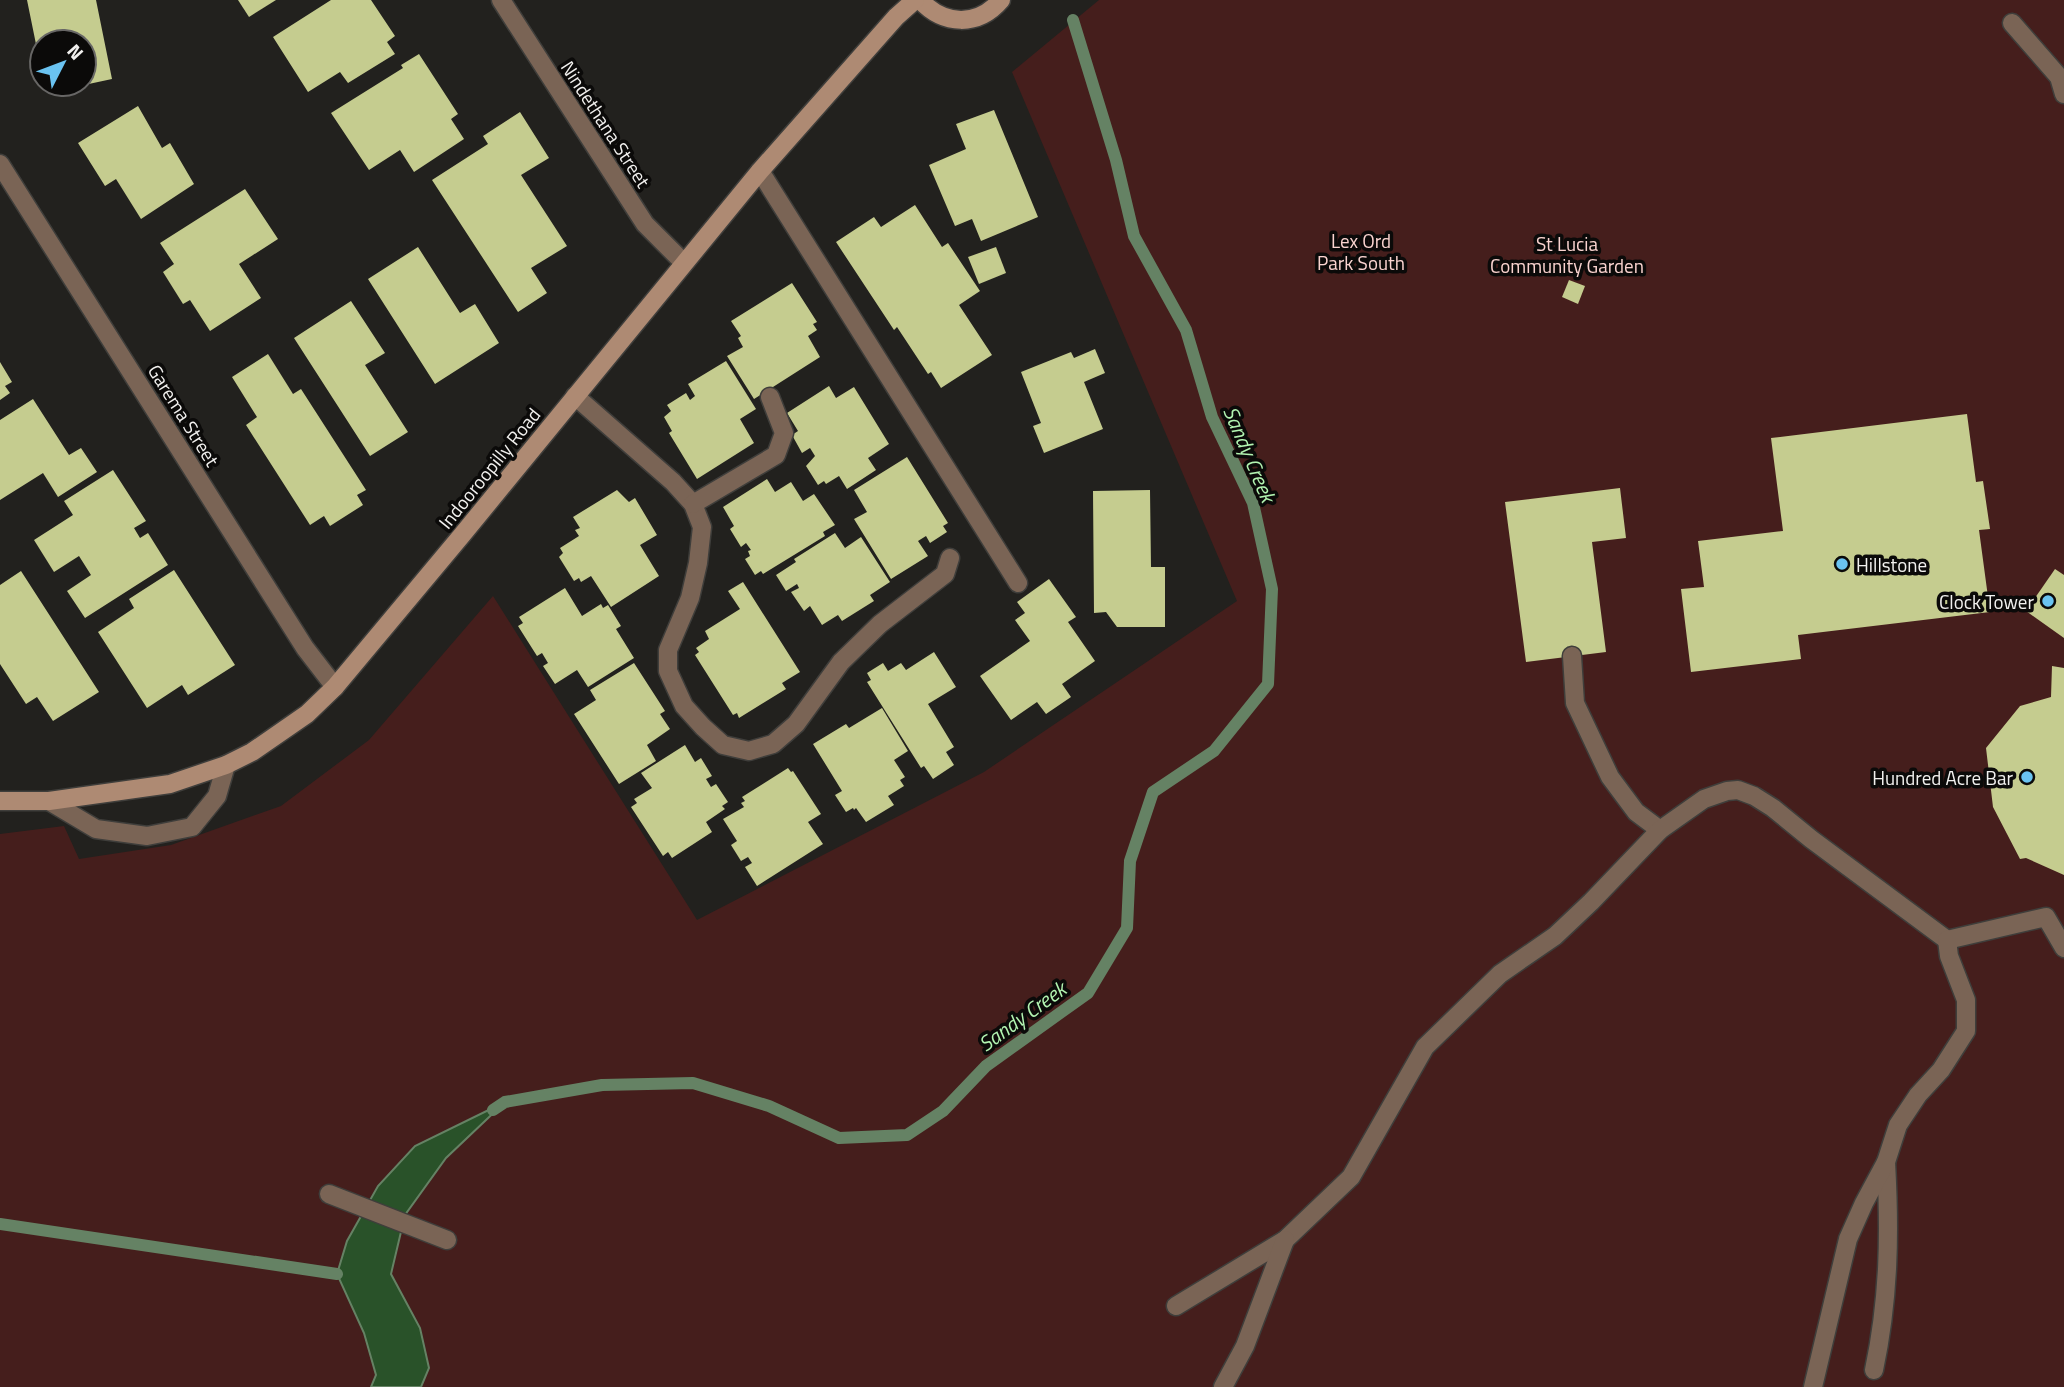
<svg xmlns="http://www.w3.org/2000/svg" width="2064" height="1387" font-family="'Titillium Web',sans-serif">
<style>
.green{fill:#451e1c}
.water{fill:#295229;stroke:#658264;stroke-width:2}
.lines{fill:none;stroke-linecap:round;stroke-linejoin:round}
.stream{stroke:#658264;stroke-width:12}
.building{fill:#c5cc8f}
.lane-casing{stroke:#3f3e3b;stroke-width:21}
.street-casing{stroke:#3f3e3b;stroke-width:21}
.secondary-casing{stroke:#3f3e3b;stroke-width:21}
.lane{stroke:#7a6455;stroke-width:18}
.street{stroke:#7a6455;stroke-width:18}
.secondary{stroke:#ae8a73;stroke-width:18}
.poi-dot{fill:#6ac3f1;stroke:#0b0a09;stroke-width:2.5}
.labels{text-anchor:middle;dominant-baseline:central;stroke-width:7;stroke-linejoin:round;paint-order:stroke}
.street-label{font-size:19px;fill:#f2f1ef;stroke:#0b0a09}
.park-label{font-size:19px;fill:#fbd4d0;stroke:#0b0a09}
.poi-label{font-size:19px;fill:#f2f1ef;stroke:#0b0a09;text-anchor:end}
.water-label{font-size:21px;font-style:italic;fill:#b3f4b1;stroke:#0b0a09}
</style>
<rect width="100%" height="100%" fill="#22211e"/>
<!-- green -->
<path class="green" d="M 1099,0 L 2064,0 L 2064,1387 L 0,1387 L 0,834 L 64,826 L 79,859 L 171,845 L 281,806 L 369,740 L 493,596 L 697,920 L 984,772 L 1237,601 L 1012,72 Z"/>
<!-- water -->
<path class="water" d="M 505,1102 L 446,1158 L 405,1215 L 391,1274 L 420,1328 L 429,1368 L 421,1387 L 371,1387 L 376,1375 L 364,1333 L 337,1274 L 347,1241 L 378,1186 L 415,1146 Z"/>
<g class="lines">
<!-- stream -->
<g class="stream">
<path d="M 493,1110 L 505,1102 L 602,1085 L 693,1083 L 769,1106 L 839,1138 L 907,1135 L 943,1111 L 986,1066 L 1088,993 L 1127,928 L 1130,861 L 1153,792 L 1214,751 L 1268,684 L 1272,589 L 1253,503 L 1212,417 L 1186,330 L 1134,236 L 1116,160 L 1073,20"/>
<path d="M 0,1224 L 337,1274"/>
</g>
</g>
<!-- building -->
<g class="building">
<path d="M 27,0 L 96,0 L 112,79 L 84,85 L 84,42 L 42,42 L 42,53 L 38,54 Z"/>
<path d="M 238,0 L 276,0 L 249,17 Z"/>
<path d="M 331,0 L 371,0 L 395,36 L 387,42 L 395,54 L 348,83 L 340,72 L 308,92 L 273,37 Z"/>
<path d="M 419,54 L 458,114 L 451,119 L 464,139 L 414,172 L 400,150 L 369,170 L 331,113 L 403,68 L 401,65 Z"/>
<path d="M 138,106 L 162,148 L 170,143 L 194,184 L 141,219 L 116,179 L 105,186 L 78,143 Z"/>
<path d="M 994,110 L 1038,217 L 981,241 L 972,219 L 955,226 L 929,165 L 966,149 L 956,124 Z"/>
<path d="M 520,112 L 549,158 L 521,175 L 567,246 L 531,268 L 547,293 L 518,312 L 432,180 L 488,144 L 483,136 Z"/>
<path d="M 245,189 L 278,239 L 239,264 L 261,298 L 210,331 L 190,300 L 183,304 L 163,272 L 174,264 L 160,243 Z"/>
<path d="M 915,205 L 942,247 L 948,243 L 980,291 L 959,305 L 992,355 L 941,388 L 931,372 L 928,374 L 897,327 L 894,330 L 836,242 L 874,217 L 881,227 Z"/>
<path d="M 418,247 L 460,313 L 475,304 L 499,343 L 435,384 L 368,279 Z"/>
<path d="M 996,247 L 1006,273 L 979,284 L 968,257 Z"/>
<path d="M 1569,280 L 1585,286 L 1578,304 L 1562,297 Z"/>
<path d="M 792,283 L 817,322 L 813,324 L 817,330 L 808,336 L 820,357 L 754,399 L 727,356 L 743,347 L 738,338 L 741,336 L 731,321 Z"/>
<path d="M 351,301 L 385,353 L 365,365 L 408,432 L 370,456 L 294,338 Z"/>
<path d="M 1095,349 L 1105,373 L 1084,382 L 1103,429 L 1044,453 L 1033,426 L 1041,423 L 1021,372 L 1071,352 L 1074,358 Z"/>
<path d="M 268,354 L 293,394 L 301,389 L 366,490 L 357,495 L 363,505 L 330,526 L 324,516 L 310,525 L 246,425 L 257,417 L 232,377 Z"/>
<path d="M 726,361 L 756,409 L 740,419 L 754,443 L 697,479 L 669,433 L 672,431 L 664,417 L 671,411 L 667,405 L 686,393 L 690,400 L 695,396 L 688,384 Z"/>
<path d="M 0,362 L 12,382 L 5,386 L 10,393 L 0,400 Z"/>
<path d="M 829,386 L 836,398 L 854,387 L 889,444 L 868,458 L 876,470 L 847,489 L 839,476 L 826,484 L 824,481 L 818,485 L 806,466 L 815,456 L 810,448 L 802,453 L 792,435 L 798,431 L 787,413 Z"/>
<path d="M 33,399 L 69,455 L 81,448 L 97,472 L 58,497 L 43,473 L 0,500 L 0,420 Z"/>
<path d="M 1967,414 L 1976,482 L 1983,481 L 1990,529 L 1979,530 L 1990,612 L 1798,635 L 1801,659 L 1691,672 L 1681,589 L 1704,587 L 1698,541 L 1783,531 L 1771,438 Z"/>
<path d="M 907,457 L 948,523 L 943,526 L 947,532 L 930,543 L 926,536 L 918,541 L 928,556 L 891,579 L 854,519 L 867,512 L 854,490 Z"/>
<path d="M 113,470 L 146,521 L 134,528 L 140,538 L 148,533 L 168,565 L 85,618 L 67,591 L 91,575 L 79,556 L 54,572 L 34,540 L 73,515 L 64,501 Z"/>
<path d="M 767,479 L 775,492 L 791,482 L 803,501 L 814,494 L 835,525 L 823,532 L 825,536 L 763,574 L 761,571 L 755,575 L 745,559 L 750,556 L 748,551 L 751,550 L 746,543 L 741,547 L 730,529 L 734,526 L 723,507 Z"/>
<path d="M 1620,488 L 1626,538 L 1592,542 L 1606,652 L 1526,662 L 1505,502 Z"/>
<path d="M 617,490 L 629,502 L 635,498 L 657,535 L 640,545 L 659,576 L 611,607 L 591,576 L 581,582 L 579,578 L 574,581 L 559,557 L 563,553 L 560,548 L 579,536 L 575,530 L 580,528 L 573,517 Z"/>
<path d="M 1150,490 L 1151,567 L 1165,567 L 1165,627 L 1117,627 L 1106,612 L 1094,613 L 1093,491 Z"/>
<path d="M 835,533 L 845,548 L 861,537 L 890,582 L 870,595 L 874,601 L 842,621 L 838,615 L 822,625 L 810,606 L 804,611 L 791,592 L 799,588 L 797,584 L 786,591 L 776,575 L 796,562 L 794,559 Z"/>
<path d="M 2055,569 L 2064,575 L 2064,638 L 2026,611 Z"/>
<path d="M 174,570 L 235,665 L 188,695 L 182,685 L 147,708 L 98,632 L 134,608 L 129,599 Z"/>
<path d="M 21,571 L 99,692 L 53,721 L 37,697 L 26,704 L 0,664 L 0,585 Z"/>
<path d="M 1049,579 L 1076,617 L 1068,622 L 1095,661 L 1062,684 L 1071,697 L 1046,714 L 1037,702 L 1011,720 L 980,676 L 1030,641 L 1015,620 L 1025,613 L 1017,602 Z"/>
<path d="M 743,582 L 800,672 L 782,683 L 786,689 L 739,718 L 737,713 L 733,715 L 695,655 L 699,652 L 696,648 L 709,639 L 705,631 L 740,609 L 728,591 Z"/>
<path d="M 565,588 L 582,616 L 601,604 L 603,608 L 608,605 L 621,626 L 616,629 L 634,658 L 588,687 L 577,670 L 555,684 L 543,666 L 548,663 L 542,653 L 537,656 L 518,626 L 523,623 L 519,617 Z"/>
<path d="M 934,652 L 956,687 L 928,704 L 954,747 L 946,752 L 954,765 L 933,779 L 924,766 L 921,768 L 867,682 L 871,680 L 867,673 L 883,663 L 888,671 L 901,663 L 906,670 Z"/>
<path d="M 634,663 L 665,711 L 660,714 L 670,729 L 647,745 L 656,761 L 619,784 L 574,714 L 596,700 L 590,690 Z"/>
<path d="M 2052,666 L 2064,668 L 2064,875 L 2026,858 L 2020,859 L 1993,807 L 1986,748 L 2020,706 L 2051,697 Z"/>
<path d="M 882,708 L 908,751 L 894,760 L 905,777 L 900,780 L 904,786 L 888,796 L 894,805 L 866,822 L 856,808 L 854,810 L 853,808 L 846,812 L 835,795 L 842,791 L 813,744 L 846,724 L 849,728 Z"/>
<path d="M 685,745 L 695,762 L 701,758 L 712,776 L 706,779 L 711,787 L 716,784 L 728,802 L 722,806 L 725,809 L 706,822 L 712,832 L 672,858 L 668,852 L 663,856 L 631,807 L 637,803 L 634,799 L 652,788 L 641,773 Z"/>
<path d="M 788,768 L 791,772 L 793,771 L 821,814 L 808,822 L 823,844 L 757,886 L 745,867 L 752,863 L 748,857 L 741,861 L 731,845 L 737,841 L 723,819 L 744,807 L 741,803 L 745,801 L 742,797 Z"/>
</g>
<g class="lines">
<defs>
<g id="lane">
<path d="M 2012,23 L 2059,77 L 2064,94"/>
<path d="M 760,171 L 1018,583"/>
<path d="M 575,396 L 673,482 L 693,504 L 702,527 L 698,563 L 690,598 L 668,650 L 668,671 L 684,706 L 703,727 L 723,745 L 749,751 L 773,744 L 796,724 L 841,662 L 880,624 L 945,574 L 950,558"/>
<path d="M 693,504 L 776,455 L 784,433 L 770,397"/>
<path d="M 1572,656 L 1575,703 L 1610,777 L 1636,812 L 1660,830"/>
<path d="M 49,801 L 96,829 L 147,836 L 192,827 L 217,796 L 226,765"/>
<path d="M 329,1194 L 447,1240"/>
<path d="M 1176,1306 L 1285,1240 L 1351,1177 L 1425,1047 L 1500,974 L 1555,936 L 1591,902 L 1660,830 L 1704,799 L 1727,791 L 1738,790 L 1754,796 L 1773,808 L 1811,839 L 1947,940"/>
<path d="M 1874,1370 C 1889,1299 1890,1234 1886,1162"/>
<path d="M 1223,1387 L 1245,1346 L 1285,1240"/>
<path d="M 1813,1387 L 1848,1239 L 1864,1203 L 1886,1162 L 1898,1125 L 1918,1095 L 1941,1070 L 1966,1031 L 1966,1000 L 1949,956 L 1947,940 L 2046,917 L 2064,948"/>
</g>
<g id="street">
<path d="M 501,0 L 645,224 L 684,263"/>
<path d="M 0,164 L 305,648 L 335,687"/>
</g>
<g id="secondary">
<path d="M 920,0 C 944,26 978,27 1001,0"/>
<path d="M 0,801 L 49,801 L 170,784 L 226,765 L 252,752 L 307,714 L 335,687 L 462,535 L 760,171 L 896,17 L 915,0"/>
</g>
</defs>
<!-- lane casing -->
<use href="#lane" class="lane-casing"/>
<!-- street casing -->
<use href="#street" class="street-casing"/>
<!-- secondary casing -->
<use href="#secondary" class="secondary-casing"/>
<!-- lane -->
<use href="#lane" class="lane"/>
<!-- street -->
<use href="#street" class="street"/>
<!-- secondary -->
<use href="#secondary" class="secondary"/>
</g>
<!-- markers -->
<g class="poi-dot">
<circle cx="1842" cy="564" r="7"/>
<circle cx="2048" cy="601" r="7"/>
<circle cx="2027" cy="777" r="7"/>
</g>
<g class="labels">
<!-- street labels -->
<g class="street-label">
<text transform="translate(606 124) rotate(57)">Nindethana Street</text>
<text transform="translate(184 415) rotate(58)">Garema Street</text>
<text transform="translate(489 468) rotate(-51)">Indooroopilly Road</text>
</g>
<!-- park labels -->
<g class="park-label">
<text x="1361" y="240">Lex Ord<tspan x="1361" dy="22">Park South</tspan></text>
<text x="1567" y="243">St Lucia<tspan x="1567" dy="22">Community Garden</tspan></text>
</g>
<!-- poi labels -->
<g class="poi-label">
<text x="1856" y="564" text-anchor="start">Hillstone</text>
<text x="2034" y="601">Clock Tower</text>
<text x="2013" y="777">Hundred Acre Bar</text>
</g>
<!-- water labels -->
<g class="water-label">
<text transform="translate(1250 454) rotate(67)">Sandy Creek</text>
<text transform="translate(1022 1016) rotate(-36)">Sandy Creek</text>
</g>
</g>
<!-- north arrow -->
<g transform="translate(63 63) rotate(48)"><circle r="33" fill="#0b0a09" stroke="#676665" stroke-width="2"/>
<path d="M0-5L12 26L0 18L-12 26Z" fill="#6ac3f1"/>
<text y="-10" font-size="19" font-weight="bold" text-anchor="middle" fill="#f2f1ef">N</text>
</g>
</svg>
